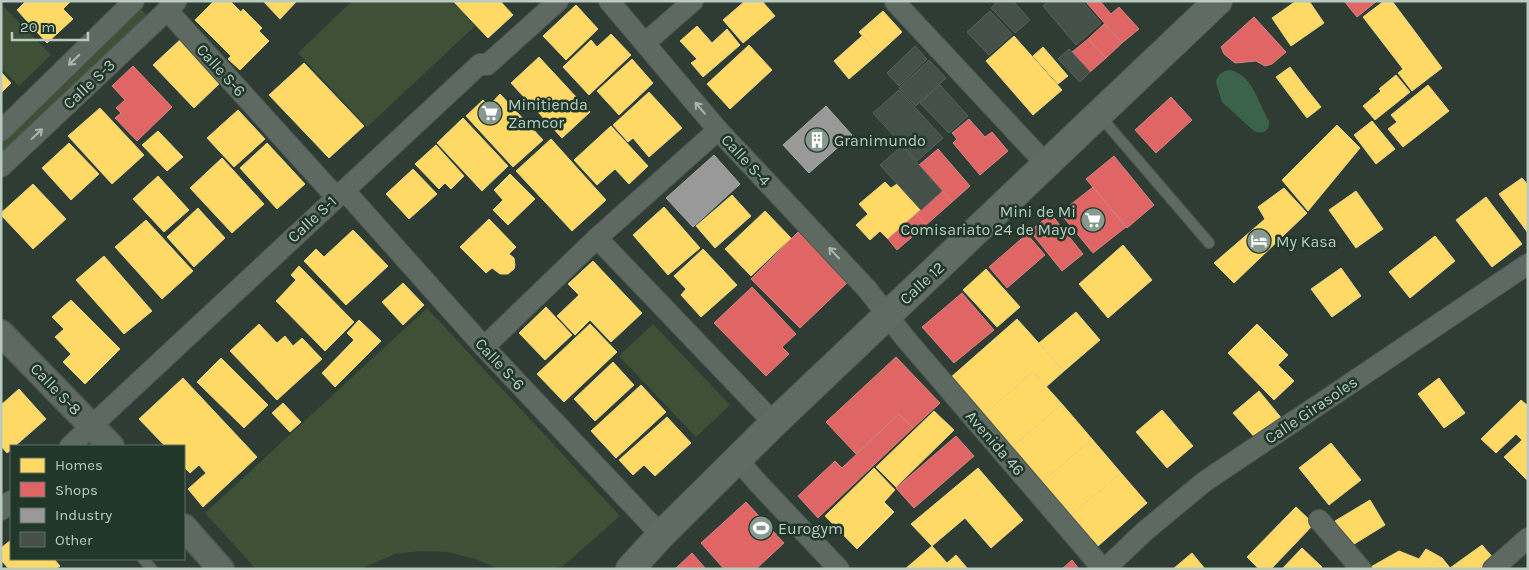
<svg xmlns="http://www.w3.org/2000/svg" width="1529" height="570" font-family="Karla,sans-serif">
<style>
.green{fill:#3e5036}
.water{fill:#3b634b}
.homes{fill:#ffd966;stroke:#ead581}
.shops{fill:#e06666;stroke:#d48481}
.industry{fill:#999;stroke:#a3a8a5}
.building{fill:#445048;stroke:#56635c}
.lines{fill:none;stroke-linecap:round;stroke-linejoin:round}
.service-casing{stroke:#4c5650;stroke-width:12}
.minor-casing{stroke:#4c5650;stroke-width:22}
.tertiary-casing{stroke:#4c5650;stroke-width:28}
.primary-casing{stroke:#4c5851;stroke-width:30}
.service{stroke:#5e6962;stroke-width:10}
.minor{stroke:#5e6962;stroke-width:20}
.tertiary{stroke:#5e6962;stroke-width:25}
.primary{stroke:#606b64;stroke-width:28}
.oneway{stroke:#a7b7ae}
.labels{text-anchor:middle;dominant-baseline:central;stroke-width:5;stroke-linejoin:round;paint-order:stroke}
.street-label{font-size:16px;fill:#b9cbc1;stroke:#21372a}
.poi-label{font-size:16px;fill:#b9cbc1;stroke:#21372a;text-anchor:start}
</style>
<rect width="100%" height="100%" fill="#2e3c33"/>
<!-- green -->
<g class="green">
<path d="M 352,1 L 452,1 L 475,26 L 367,127 L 298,53 Z"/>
<path d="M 1,4 L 51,55 L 19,86 L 1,68 Z"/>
<path d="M 142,10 L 147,15 L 1,156 L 1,141 L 139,11 Z"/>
<path d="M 427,308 L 620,516 L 563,566 L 553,569 L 500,569 L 475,559 L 447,552 L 420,551 L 395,554 L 360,569 L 256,569 L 205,513 Z"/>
<path d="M 653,324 L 730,405 L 696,437 L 619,356 Z"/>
</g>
<!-- water -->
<path class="water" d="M 1230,70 C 1253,75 1258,103 1269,121 C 1270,131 1263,135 1254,131 L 1222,102 L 1216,82 C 1218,74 1222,71 1230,70 Z"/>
<!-- homes -->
<g class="homes">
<path d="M 26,1 L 71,1 L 63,9 L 73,19 L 47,43 L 17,10 Z"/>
<path d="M 214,1 L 230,1 L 241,12 L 243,9 L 262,28 L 259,31 L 269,41 L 240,70 L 228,59 L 231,56 L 195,20 Z"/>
<path d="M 263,1 L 297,1 L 280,19 Z"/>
<path d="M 453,1 L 500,1 L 513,15 L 488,38 Z"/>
<path d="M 745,1 L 762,1 L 775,16 L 743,43 L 723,20 Z"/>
<path d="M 1296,1 L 1309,1 L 1324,23 L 1291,46 L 1272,18 Z"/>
<path d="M 1384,1 L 1392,1 L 1442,68 L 1412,91 L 1398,73 L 1403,69 L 1363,17 Z"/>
<path d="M 576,5 L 598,29 L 566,60 L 543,36 Z"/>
<path d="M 883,11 L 902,32 L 878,54 L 859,32 Z"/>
<path d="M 697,26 L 712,43 L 727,29 L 740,45 L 703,77 L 691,63 L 697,59 L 680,41 Z"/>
<path d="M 611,34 L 631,55 L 589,95 L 563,67 L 591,40 L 597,47 Z"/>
<path d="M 862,36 L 878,54 L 849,79 L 834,61 Z"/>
<path d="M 1014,36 L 1062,90 L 1033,115 L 986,61 Z"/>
<path d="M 181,39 L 221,82 L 194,108 L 153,65 Z"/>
<path d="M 749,45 L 772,70 L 730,109 L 707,84 Z"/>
<path d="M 1043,47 L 1068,76 L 1058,84 L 1033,56 Z"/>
<path d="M 539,57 L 590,112 L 562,138 L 511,83 Z"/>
<path d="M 632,59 L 653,83 L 619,115 L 597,91 Z"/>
<path d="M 304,63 L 364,126 L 329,158 L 269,95 Z"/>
<path d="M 1290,67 L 1305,87 L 1291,97 L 1276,77 Z"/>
<path d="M 1,72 L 11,83 L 1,93 Z"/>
<path d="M 1396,75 L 1410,92 L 1375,120 L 1363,106 L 1381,91 L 1379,89 Z"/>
<path d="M 1428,85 L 1449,111 L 1403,147 L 1388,129 L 1397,122 L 1391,115 Z"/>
<path d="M 1305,87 L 1321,107 L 1307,118 L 1291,97 Z"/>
<path d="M 649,92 L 682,128 L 649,157 L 633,138 L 628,142 L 613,125 Z"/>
<path d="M 500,94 L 543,140 L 513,167 L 466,116 L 483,100 L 489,106 Z"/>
<path d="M 100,108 L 144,155 L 112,184 L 68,136 Z"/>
<path d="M 238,110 L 265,139 L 234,167 L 207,138 Z"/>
<path d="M 463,118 L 508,166 L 482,191 L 437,143 Z"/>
<path d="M 1372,121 L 1395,149 L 1376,164 L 1354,135 Z"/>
<path d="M 1337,125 L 1360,148 L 1308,211 L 1282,180 Z"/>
<path d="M 611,126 L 648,166 L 629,184 L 615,169 L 597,185 L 574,160 Z"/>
<path d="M 158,131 L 183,157 L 167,171 L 142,145 Z"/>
<path d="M 551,139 L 606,200 L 572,231 L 516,171 Z"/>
<path d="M 69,143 L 99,174 L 71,200 L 42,168 Z"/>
<path d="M 267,143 L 305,184 L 277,209 L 240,168 Z"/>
<path d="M 436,145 L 464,176 L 451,189 L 445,183 L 439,189 L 415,164 Z"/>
<path d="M 222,158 L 264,204 L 232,233 L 190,188 Z"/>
<path d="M 413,169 L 437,194 L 409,219 L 386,194 Z"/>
<path d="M 510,174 L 535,199 L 508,225 L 493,210 L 503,200 L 494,190 Z"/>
<path d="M 158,176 L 189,210 L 164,232 L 133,199 Z"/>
<path d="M 1522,178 L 1528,185 L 1528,233 L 1499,194 Z"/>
<path d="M 885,182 L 891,188 L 897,184 L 921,210 L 888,239 L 880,231 L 870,240 L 856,225 L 868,214 L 859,204 Z"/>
<path d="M 33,184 L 66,219 L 33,249 L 1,215 L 1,213 Z"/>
<path d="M 1284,188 L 1307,213 L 1234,283 L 1214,263 L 1265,219 L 1258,207 Z"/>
<path d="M 1356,191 L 1383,229 L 1356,248 L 1329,210 Z"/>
<path d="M 732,195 L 751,216 L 715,248 L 696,226 Z"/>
<path d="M 1486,197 L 1522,244 L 1492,267 L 1456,220 Z"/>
<path d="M 664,207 L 700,248 L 668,275 L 633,235 Z"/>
<path d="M 198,208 L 225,238 L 194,267 L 167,237 Z"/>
<path d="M 765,211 L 791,238 L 751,276 L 725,249 Z"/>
<path d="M 489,219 L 516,247 L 509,254 L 514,258 L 515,265 L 514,269 L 508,274 L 500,274 L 492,268 L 486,273 L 460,247 Z"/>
<path d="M 146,220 L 193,271 L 162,299 L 115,247 Z"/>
<path d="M 353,230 L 388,266 L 346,305 L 304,261 L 316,249 L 324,257 Z"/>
<path d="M 1435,236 L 1455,261 L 1410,298 L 1389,272 Z"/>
<path d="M 1123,245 L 1152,280 L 1108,318 L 1079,284 Z"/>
<path d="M 703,249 L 737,285 L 701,317 L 681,295 L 686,289 L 674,276 Z"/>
<path d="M 104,256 L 152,311 L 124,334 L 76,280 Z"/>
<path d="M 593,261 L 642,313 L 611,342 L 590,320 L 575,335 L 557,316 L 579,295 L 568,284 Z"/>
<path d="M 299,266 L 354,322 L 325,351 L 276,301 L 296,280 L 291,275 Z"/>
<path d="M 1341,268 L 1361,296 L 1332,317 L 1311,289 Z"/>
<path d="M 986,269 L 1020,307 L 997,327 L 963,290 Z"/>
<path d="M 403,283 L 424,305 L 403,325 L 382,302 Z"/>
<path d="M 71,300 L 120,349 L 85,384 L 63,362 L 71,354 L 55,337 L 64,329 L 52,317 Z"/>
<path d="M 546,307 L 572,335 L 545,360 L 519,333 Z"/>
<path d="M 1076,312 L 1100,340 L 1064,371 L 1039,343 Z"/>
<path d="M 1017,319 L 1064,371 L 1046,387 L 1033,372 L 983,415 L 950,378 Z"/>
<path d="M 359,320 L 381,341 L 335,387 L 322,373 L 354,340 L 347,333 Z"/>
<path d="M 259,324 L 277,343 L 285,336 L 293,346 L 302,338 L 322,359 L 277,400 L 230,351 Z"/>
<path d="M 590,324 L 617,352 L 564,402 L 537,374 Z"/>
<path d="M 1257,324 L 1288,355 L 1278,365 L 1294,381 L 1274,400 L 1228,353 Z"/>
<path d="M 221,358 L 268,405 L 244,428 L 197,382 Z"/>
<path d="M 613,362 L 634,385 L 595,421 L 574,399 Z"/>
<path d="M 1033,372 L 1062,404 L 1011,448 L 983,415 Z"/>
<path d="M 183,378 L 257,457 L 203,507 L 188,489 L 206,473 L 199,465 L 190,473 L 184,467 L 184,446 L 165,446 L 139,419 Z"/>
<path d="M 1439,378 L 1465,413 L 1444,428 L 1418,394 Z"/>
<path d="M 641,385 L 666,412 L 616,458 L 591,431 Z"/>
<path d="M 19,389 L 46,419 L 15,446 L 11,446 L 11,450 L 7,453 L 1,446 L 1,405 Z"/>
<path d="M 1259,391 L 1283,420 L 1258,441 L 1233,413 Z"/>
<path d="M 1521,400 L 1528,406 L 1528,481 L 1504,457 L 1522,440 L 1516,434 L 1496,453 L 1481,439 Z"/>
<path d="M 283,403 L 301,422 L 290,432 L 272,413 Z"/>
<path d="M 1062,404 L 1092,439 L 1042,482 L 1011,448 Z"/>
<path d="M 1162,410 L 1193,446 L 1167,468 L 1136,432 Z"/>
<path d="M 934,411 L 954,430 L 896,487 L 876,467 Z"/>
<path d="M 667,417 L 691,443 L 655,476 L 644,465 L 633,475 L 619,460 Z"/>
<path d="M 1092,439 L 1121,473 L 1071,515 L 1042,482 Z"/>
<path d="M 1331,443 L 1361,480 L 1329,505 L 1299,468 Z"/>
<path d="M 874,468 L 895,490 L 884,502 L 894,512 L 857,549 L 825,516 Z"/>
<path d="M 978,468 L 1023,520 L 991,548 L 965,518 L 932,546 L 911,524 Z"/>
<path d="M 1121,473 L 1147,503 L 1098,546 L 1071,515 Z"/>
<path d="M 1370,500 L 1385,525 L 1351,546 L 1335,521 Z"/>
<path d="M 1296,507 L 1314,524 L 1271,569 L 1259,569 L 1247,557 Z"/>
<path d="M 11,540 L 11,559 L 54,559 L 60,566 L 56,569 L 9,569 L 1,560 L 1,548 Z"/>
<path d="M 1482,545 L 1501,567 L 1499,569 L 1450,568 Z"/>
<path d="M 932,546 L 947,563 L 940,569 L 905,569 Z"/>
<path d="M 1302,548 L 1322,567 L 1321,569 L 1282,569 Z"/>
<path d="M 1426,549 L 1442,558 L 1427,569 L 1369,568 L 1399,551 L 1419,559 Z"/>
<path d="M 1192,553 L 1205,569 L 1173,569 Z"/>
<path d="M 956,555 L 968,569 L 940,569 L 947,563 Z"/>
<path d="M 1442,558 L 1451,569 L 1427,569 Z"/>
</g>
<!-- shops -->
<g class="shops">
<path d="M 1085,1 L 1100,1 L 1111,14 L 1119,7 L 1139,29 L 1122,43 Z"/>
<path d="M 1344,1 L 1377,1 L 1357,17 Z"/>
<path d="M 1254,17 L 1286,52 L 1272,64 L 1265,66 L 1256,61 L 1235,63 L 1224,54 L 1221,47 Z"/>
<path d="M 1104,24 L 1122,43 L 1106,58 L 1088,39 Z"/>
<path d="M 1088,39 L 1106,58 L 1090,72 L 1072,52 Z"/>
<path d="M 133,66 L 172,107 L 137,141 L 115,118 L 121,113 L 116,108 L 125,100 L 112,86 Z"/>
<path d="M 1171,97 L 1192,120 L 1156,153 L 1135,130 Z"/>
<path d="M 969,119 L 985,137 L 992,132 L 1008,151 L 980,175 L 953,143 L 957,139 L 952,133 Z"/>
<path d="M 938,149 L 970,186 L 952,202 L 919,165 Z"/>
<path d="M 1114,156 L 1154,205 L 1127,228 L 1086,179 Z"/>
<path d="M 1093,187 L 1126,227 L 1093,253 L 1060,213 Z"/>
<path d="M 942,191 L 952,202 L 926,225 L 916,214 Z"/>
<path d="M 916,214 L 926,225 L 897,250 L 888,239 Z"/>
<path d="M 1051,214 L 1083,254 L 1062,271 L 1030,231 Z"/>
<path d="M 798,232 L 848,282 L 800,328 L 751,279 Z"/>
<path d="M 1027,234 L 1045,255 L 1007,288 L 989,267 Z"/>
<path d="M 752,287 L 796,334 L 782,347 L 789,354 L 766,376 L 714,323 Z"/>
<path d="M 962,293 L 994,330 L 954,363 L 922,327 Z"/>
<path d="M 896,357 L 940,403 L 913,428 L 899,414 L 856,454 L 826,422 Z"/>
<path d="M 899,414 L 913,428 L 818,518 L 798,496 L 835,461 L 842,468 Z"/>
<path d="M 956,436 L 974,456 L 914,508 L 896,488 Z"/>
<path d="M 746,502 L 784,543 L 756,569 L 724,569 L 701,543 Z"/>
<path d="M 692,553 L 706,569 L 675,569 Z"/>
<path d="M 1072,560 L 1079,569 L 1062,569 Z"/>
</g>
<!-- industry -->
<g class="industry">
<path d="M 826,106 L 852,135 L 809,173 L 783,145 Z"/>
<path d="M 714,155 L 740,184 L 693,227 L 666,198 Z"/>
</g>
<!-- building -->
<g class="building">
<path d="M 998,1 L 1013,1 L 1030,20 L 1015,33 L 991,8 Z"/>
<path d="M 1049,1 L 1082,1 L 1101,23 L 1076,45 L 1043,6 Z"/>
<path d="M 990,11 L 1012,34 L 989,55 L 967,32 Z"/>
<path d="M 915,46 L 927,59 L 899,86 L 887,73 Z"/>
<path d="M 1069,49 L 1090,72 L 1080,82 L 1058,59 Z"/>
<path d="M 929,60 L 946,78 L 916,106 L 899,88 Z"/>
<path d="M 940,85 L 968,116 L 949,133 L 920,103 Z"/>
<path d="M 899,90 L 943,138 L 917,161 L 873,113 Z"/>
<path d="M 902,146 L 942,191 L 921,210 L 880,165 Z"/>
</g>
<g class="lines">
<defs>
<g id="service">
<path d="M 1100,116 L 1209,243"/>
<path d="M 143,559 L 152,569"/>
</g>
<g id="minor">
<path d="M 609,1 L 718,130 L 867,289 L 905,338 L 1103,569"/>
<path d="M 895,2 L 1046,164"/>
<path d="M 167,10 L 336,197"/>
<path d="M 645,43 L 693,1"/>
<path d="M 1,131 L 134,1"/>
<path d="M 1,167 L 176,2"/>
<path d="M 344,190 L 484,347 L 661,535"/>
<path d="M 597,238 L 774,423"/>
<path d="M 484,347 L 597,238 L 718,130"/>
<path d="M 70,446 L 480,64 L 487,65 L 558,1"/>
<path d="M 737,459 L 758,483 L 839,569"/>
<path d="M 1,510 L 11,501"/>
<path d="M 1319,520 L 1361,569"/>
<path d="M 1105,569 L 1145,531 L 1204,482 L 1528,264"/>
<path d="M 1493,569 L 1528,538"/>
</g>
<g id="tertiary">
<path d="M 1,333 L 111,446"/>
<path d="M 184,527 L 221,569"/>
</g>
<path id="primary" d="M 630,569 L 661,535 L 774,423 L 1218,1"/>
</defs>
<!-- service casing -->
<use href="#service" class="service-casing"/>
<!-- minor casing -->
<use href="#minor" class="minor-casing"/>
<!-- tertiary casing -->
<use href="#tertiary" class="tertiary-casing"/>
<!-- primary casing -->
<use href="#primary" class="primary-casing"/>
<!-- service -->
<use href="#service" class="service"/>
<!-- minor -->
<use href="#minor" class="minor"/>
<!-- tertiary -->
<use href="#tertiary" class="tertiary"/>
<!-- primary -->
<use href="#primary" class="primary"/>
</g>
<!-- one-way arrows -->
<defs><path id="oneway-shaft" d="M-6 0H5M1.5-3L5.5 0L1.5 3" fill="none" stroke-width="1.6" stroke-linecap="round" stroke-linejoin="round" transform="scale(1.25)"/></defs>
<g class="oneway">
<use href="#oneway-shaft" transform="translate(74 60) rotate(136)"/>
<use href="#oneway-shaft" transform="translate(700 108) rotate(-130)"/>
<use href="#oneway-shaft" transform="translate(37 134) rotate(-43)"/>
<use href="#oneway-shaft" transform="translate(834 253) rotate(-133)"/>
</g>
<!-- icons -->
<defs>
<symbol id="supermarket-disc" viewBox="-11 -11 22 22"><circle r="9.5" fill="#88998f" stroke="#21372a"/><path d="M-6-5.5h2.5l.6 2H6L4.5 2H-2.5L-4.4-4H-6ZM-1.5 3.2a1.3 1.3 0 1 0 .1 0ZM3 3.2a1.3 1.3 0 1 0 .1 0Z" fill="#fff"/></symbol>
<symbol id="building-disc" viewBox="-11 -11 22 22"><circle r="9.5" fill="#88998f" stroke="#21372a"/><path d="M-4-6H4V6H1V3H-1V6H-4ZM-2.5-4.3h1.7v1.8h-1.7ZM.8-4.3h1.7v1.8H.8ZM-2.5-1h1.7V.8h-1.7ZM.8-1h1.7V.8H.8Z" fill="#fff"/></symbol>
<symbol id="hotel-disc" viewBox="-11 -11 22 22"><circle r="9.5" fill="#88998f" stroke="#21372a"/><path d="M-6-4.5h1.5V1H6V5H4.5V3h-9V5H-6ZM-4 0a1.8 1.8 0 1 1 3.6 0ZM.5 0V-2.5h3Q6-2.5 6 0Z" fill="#fff"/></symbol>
<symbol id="stadium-disc" viewBox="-11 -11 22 22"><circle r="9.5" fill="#88998f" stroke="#21372a"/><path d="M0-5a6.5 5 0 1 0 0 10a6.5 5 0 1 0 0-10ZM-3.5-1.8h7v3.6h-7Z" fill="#fff"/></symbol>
</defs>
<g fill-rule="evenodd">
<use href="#supermarket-disc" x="476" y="99" width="28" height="28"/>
<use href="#building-disc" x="803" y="126" width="28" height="28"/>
<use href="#supermarket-disc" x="1079" y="206" width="28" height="28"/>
<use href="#hotel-disc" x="1245" y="227" width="28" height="28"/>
<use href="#stadium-disc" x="747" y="514" width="28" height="28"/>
</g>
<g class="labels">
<!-- street labels -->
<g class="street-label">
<text transform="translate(221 70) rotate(48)">Calle S-6</text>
<text transform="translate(89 84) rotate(-43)">Calle S-3</text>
<text transform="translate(746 160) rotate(47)">Calle S-4</text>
<text transform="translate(312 219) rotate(-43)">Calle S-1</text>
<text transform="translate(922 283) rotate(-43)">Calle 12</text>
<text transform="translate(500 364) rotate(47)">Calle S-6</text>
<text transform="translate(56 389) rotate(46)">Calle S-8</text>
<text transform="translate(1311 410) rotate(-34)">Calle Girasoles</text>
<text transform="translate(995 443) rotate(49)">Avenida 46</text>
</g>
<!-- poi labels -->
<g class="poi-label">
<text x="508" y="104">Minitienda<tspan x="508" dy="18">Zamcor</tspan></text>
<text x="834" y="140">Granimundo</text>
<text x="1076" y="211" text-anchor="end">Mini de Mi<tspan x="1076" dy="18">Comisariato 24 de Mayo</tspan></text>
<text x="1276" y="241">My Kasa</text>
<text x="778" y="528">Eurogym</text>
</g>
</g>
<!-- border -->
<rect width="1529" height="570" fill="none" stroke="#b9cbc1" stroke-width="5"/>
<!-- legend -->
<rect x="10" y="445" width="175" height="115" fill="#21372a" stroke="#5e7266"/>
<rect x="20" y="458" width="25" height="15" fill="#ffd966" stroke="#5e7266"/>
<text x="55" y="470" font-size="15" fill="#b9cbc1">Homes</text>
<rect x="20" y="482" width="25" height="15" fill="#e06666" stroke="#5e7266"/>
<text x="55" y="495" font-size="15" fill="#b9cbc1">Shops</text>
<rect x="20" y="508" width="25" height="15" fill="#999999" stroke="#5e7266"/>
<text x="55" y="520" font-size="15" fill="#b9cbc1">Industry</text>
<rect x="20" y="532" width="25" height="15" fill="#445048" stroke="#5e7266"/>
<text x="55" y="545" font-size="15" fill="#b9cbc1">Other</text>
<!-- scale -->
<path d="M12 32v8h76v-8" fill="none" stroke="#b9cbc1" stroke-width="2.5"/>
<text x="20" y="32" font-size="15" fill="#b9cbc1" stroke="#21372a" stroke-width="4" paint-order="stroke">20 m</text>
</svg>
